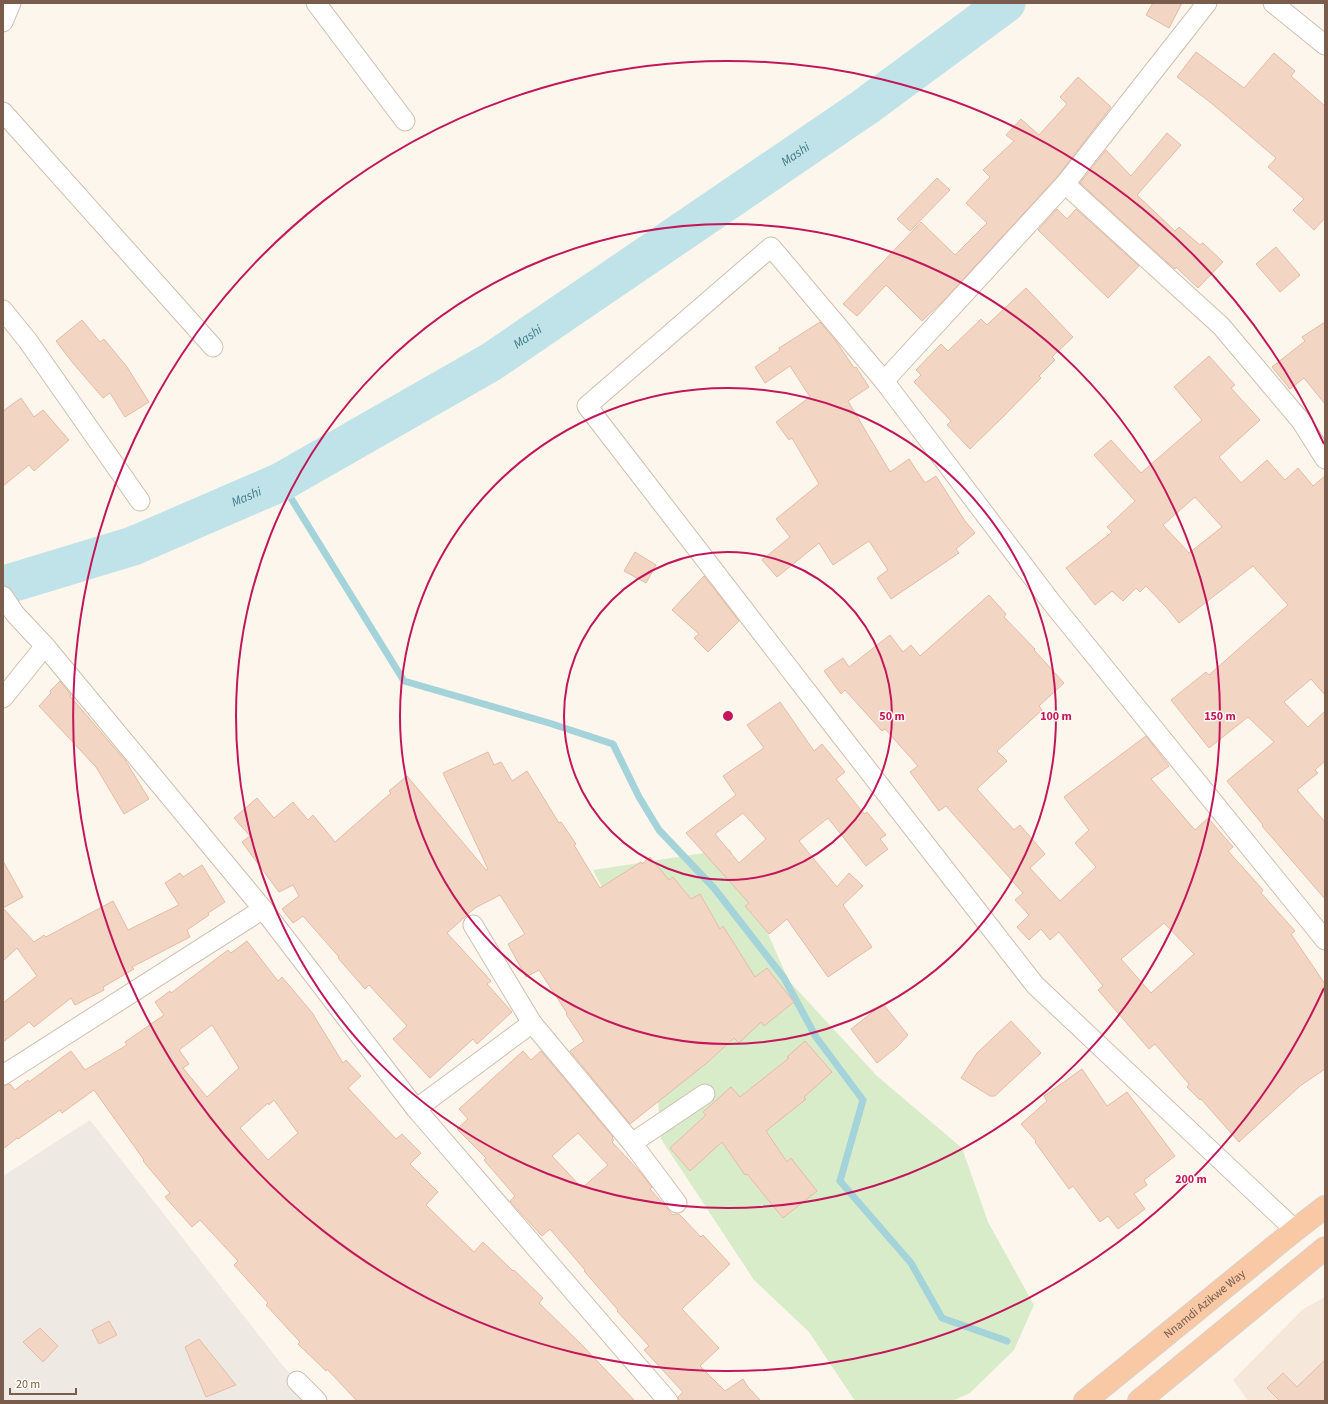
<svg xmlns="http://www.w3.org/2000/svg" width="1328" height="1404" font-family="'Source Sans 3',sans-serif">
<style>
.residential{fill:#f5e8da}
.industrial{fill:#efe9e4}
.green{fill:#d8ecc9}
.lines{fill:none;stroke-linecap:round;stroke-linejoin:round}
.stream{stroke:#a5d3da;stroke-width:7}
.river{stroke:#bfe3e8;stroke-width:39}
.building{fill:#f3d5c3;stroke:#e6bba3;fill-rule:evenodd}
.minor-casing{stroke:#d1beb0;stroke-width:21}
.trunk-casing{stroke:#dad1cd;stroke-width:24}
.minor{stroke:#fff;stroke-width:19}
.trunk{stroke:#f9c8a4;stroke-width:22}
.ring{fill:none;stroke:#c2185b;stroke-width:2}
.labels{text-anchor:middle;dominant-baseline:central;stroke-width:3;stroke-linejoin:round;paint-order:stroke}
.street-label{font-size:12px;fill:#7a5c4d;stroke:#fffaf3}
.water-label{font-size:13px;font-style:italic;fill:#437c86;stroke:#fffaf3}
.centre{fill:#c2185b;stroke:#fffaf3;stroke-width:2}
.ring-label{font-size:12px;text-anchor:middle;font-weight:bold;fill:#c2185b;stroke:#fffaf3;stroke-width:3;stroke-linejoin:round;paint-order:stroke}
</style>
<rect width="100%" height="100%" fill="#fdf6ec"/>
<!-- residential -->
<path class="residential" d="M 1325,1297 L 1325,1401 L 1248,1401 L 1233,1380 L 1303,1309 Z"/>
<!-- industrial -->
<path class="industrial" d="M 90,1120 L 283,1366 L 318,1401 L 3,1401 L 3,1176 Z"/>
<!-- green -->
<path class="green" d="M 730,849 L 789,981 L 877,1076 L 962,1148 L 988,1222 L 1034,1305 L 1014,1350 L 970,1393 L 952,1401 L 855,1401 L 809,1332 L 754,1280 L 661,1139 L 648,976 L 593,870 Z"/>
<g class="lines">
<!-- stream -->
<path class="stream" d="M 281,482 L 404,681 L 549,723 L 613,744 L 639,797 L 659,830 L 714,888 L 784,978 L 816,1037 L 863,1100 L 840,1181 L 911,1263 L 942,1318 L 1007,1341"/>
<!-- river -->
<path class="river" id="s1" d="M 3,587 L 11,583 L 133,546 L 281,482 L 491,362 L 865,107 L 1006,3"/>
</g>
<!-- building -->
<g class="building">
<path d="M 1153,3 L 1182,3 L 1169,28 L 1146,15 Z"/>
<path d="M 1196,52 L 1244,88 L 1274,53 L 1295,71 L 1291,76 L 1325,106 L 1325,218 L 1314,230 L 1293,210 L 1304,199 L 1268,167 L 1276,158 L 1210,102 L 1177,77 Z"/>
<path d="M 1078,77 L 1111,107 L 1057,177 L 946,298 L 922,321 L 886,285 L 857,316 L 843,304 L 921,222 L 955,255 L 987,223 L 966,203 L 990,177 L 983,170 L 1014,141 L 1006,135 L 1021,119 L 1039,135 L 1067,104 L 1060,97 Z"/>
<path d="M 1167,133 L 1181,145 L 1137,195 L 1175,231 L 1179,227 L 1200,245 L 1203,243 L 1223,262 L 1198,288 L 1176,267 L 1175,269 L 1167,262 L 1080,183 L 1106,150 L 1131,176 Z"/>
<path d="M 937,178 L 950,190 L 910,231 L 897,219 Z"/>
<path d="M 1057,209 L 1067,219 L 1076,209 L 1139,266 L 1108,298 L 1038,230 Z"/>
<path d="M 1276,247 L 1300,275 L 1280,292 L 1256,264 Z"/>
<path d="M 1026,288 L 1073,337 L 1052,357 L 1055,360 L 1039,376 L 1041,378 L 1004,416 L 970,449 L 947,425 L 951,421 L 914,382 L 921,375 L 916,370 L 941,344 L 948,351 L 981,319 L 987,325 Z"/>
<path d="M 82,320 L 100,342 L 104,339 L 127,367 L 149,402 L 125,417 L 110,393 L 103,398 L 72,362 L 56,341 Z"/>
<path d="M 820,322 L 836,341 L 854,368 L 856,367 L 869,387 L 848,401 L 890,472 L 909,459 L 925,483 L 936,476 L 965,521 L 975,533 L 956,549 L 959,553 L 891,599 L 877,578 L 888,570 L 869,541 L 833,565 L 819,543 L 777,577 L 762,560 L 790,537 L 776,519 L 819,484 L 792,438 L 789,440 L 776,422 L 810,397 L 790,366 L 765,383 L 755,367 L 780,350 L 779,348 Z"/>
<path d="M 1325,322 L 1325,404 L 1304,378 L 1290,389 L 1272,367 L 1305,341 L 1302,337 Z"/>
<path d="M 1209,356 L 1235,385 L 1231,388 L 1260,420 L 1219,457 L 1241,483 L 1267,460 L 1285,480 L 1298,468 L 1313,486 L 1325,476 L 1325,695 L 1311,679 L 1284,702 L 1308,727 L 1325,711 L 1325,761 L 1315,770 L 1318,773 L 1297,790 L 1325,822 L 1325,899 L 1262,826 L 1263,825 L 1227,781 L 1274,742 L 1248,717 L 1209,748 L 1171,700 L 1206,672 L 1209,675 L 1288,605 L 1253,566 L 1179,623 L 1167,608 L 1146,586 L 1140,592 L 1136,588 L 1123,601 L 1112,591 L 1095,605 L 1066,568 L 1112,532 L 1107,527 L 1135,501 L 1094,455 L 1111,440 L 1141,473 L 1202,420 L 1174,387 ZM 1195,497 L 1222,527 L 1189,553 L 1163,525 Z"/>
<path d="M 21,398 L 34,417 L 43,410 L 69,440 L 34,471 L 29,465 L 3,486 L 3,411 Z"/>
<path d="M 635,552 L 656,565 L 646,583 L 624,571 Z"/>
<path d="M 704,576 L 739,621 L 708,652 L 694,638 L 699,634 L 672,610 Z"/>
<path d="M 989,595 L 1006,614 L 1004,617 L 1035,649 L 1034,650 L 1064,683 L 1039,706 L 1042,710 L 997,751 L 1007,761 L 977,789 L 1014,830 L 1020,825 L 1045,854 L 1030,868 L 1060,901 L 1096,867 L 1075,843 L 1089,830 L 1064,797 L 1146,736 L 1169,766 L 1151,779 L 1195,830 L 1208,818 L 1233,847 L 1228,851 L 1263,890 L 1261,893 L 1295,931 L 1291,934 L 1325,984 L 1325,1069 L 1300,1086 L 1239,1142 L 1201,1099 L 1200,1100 L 1187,1087 L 1189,1084 L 1155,1044 L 1149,1049 L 1098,990 L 1103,986 L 1059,932 L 1050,940 L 1041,929 L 1029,940 L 1017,927 L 1029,915 L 1015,900 L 1023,893 L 946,806 L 939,811 L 910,772 L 918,766 L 885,729 L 882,731 L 845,690 L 841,694 L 824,671 L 843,658 L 849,667 L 890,635 L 903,652 L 911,645 L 920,656 ZM 1164,923 L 1194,954 L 1151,993 L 1121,959 Z"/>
<path d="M 60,681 L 71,695 L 70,696 L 125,760 L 149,799 L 124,814 L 96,767 L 39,706 L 51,693 L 50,691 Z"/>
<path d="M 780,702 L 814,751 L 822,744 L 845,772 L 836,779 L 864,814 L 867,812 L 886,835 L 880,839 L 888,849 L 866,866 L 828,818 L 799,841 L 837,887 L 849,873 L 863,886 L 843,905 L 872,947 L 828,977 L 787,919 L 769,934 L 745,906 L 749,903 L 686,833 L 736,795 L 723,776 L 764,748 L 747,725 ZM 743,813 L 766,839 L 739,863 L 715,834 Z"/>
<path d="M 488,752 L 494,765 L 501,762 L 512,781 L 527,771 L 559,823 L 561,822 L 576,844 L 574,845 L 600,888 L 641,862 L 642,864 L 650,857 L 669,880 L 673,877 L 691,899 L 700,894 L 720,929 L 723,926 L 755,977 L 767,968 L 794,1002 L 764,1026 L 761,1022 L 739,1043 L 734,1038 L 708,1062 L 630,1124 L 570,1051 L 584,1041 L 566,1014 L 567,1013 L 539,970 L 526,977 L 508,944 L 525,934 L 500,895 L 475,908 L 447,933 L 491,981 L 487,984 L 512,1012 L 477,1044 L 473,1039 L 430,1078 L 393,1039 L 407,1026 L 369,985 L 365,989 L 338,958 L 339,957 L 303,916 L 293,923 L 282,909 L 299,896 L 293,885 L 279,892 L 242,842 L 250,836 L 234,818 L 257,798 L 274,818 L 293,802 L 308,820 L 313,815 L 335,842 L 391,793 L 389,791 L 407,776 L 486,870 L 488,869 L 443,773 Z"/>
<path d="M 3,861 L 23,897 L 3,908 L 34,942 L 44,935 L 46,937 L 113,901 L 128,930 L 179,905 L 165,883 L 180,873 L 183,877 L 202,865 L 225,902 L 208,913 L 209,915 L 187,930 L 190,937 L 132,967 L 134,969 L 103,987 L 104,990 L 75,1005 L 71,998 L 34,1027 L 29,1022 L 3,1042 L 3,1003 L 37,976 L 17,948 L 3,961 Z"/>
<path d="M 247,941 L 278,981 L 282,977 L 314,1015 L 314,1016 L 343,1063 L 346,1060 L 361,1076 L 348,1088 L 396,1139 L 402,1134 L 421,1153 L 410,1164 L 438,1192 L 426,1205 L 474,1252 L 483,1242 L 513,1271 L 514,1270 L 543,1298 L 539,1303 L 582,1345 L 635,1401 L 357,1401 L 327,1369 L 326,1371 L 298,1344 L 300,1342 L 266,1305 L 268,1303 L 234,1265 L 238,1261 L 200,1220 L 192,1227 L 165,1197 L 170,1193 L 143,1161 L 144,1160 L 94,1090 L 62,1113 L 60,1110 L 18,1139 L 17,1138 L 3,1149 L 3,1086 L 10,1084 L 15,1090 L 28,1080 L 29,1082 L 71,1051 L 85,1070 L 127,1045 L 125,1042 L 164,1015 L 155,1002 L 170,991 L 171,993 L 228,950 L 231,953 ZM 212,1025 L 239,1068 L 207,1097 L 183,1068 L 189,1064 L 179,1050 ZM 274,1100 L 298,1133 L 268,1160 L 240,1128 L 268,1103 L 269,1105 Z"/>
<path d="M 883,1004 L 908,1035 L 897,1047 L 877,1063 L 851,1029 Z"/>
<path d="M 1011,1021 L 1041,1053 L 995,1096 L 990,1096 L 961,1078 L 977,1053 Z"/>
<path d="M 805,1041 L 832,1072 L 804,1097 L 806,1099 L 766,1131 L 787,1162 L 791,1158 L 817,1191 L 783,1218 L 747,1174 L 745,1175 L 722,1142 L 690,1171 L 670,1148 L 706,1115 L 703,1112 L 731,1087 L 740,1097 L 789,1058 L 787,1057 Z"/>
<path d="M 523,1051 L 531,1060 L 541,1051 L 613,1137 L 612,1138 L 614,1140 L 612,1142 L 640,1172 L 652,1187 L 650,1189 L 673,1215 L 675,1214 L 679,1214 L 701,1237 L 703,1235 L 730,1264 L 682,1309 L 719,1348 L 700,1366 L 725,1391 L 743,1379 L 748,1387 L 761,1401 L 679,1401 L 678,1397 L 683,1392 L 644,1350 L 649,1346 L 617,1311 L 618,1310 L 584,1271 L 585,1270 L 550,1229 L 542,1236 L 519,1211 L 510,1201 L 515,1196 L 484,1160 L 486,1158 L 457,1129 L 468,1119 L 459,1109 ZM 578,1133 L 608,1165 L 582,1188 L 552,1156 Z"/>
<path d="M 1082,1069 L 1107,1106 L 1127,1092 L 1175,1156 L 1144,1180 L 1147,1185 L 1134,1194 L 1145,1209 L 1118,1229 L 1108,1216 L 1100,1222 L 1073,1186 L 1069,1189 L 1035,1142 L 1036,1141 L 1021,1124 L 1047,1101 L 1044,1096 Z"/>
<path d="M 109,1321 L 117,1335 L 99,1344 L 92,1330 Z"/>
<path d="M 40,1328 L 58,1346 L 43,1362 L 23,1342 Z"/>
<path d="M 199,1339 L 236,1385 L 206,1397 L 185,1347 Z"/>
<path d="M 1325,1360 L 1325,1401 L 1280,1401 L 1267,1388 L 1283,1373 L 1297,1387 Z"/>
</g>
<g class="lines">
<defs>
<g id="minor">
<path d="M 316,3 L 405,121"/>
<path d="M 1273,3 L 1325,45"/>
<path d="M 3,22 L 11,3"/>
<path d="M 3,112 L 213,347"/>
<path d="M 1065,184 L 1221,326 L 1301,421 L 1325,459"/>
<path d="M 3,310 L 28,341 L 140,501"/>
<path d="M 884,381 L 1065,184 L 1207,3"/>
<path d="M 3,596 L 15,614 L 45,646 L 263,909 L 416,1109 L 668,1401"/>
<path d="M 3,698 L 45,646"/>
<path d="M 473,925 L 532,1023 L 632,1143 L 677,1203"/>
<path d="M 3,1075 L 263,909"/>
<path d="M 416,1109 L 532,1023"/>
<path d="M 632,1143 L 705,1094"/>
<path d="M 1295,1230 L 1035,985 L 832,724 L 587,406 L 771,247 L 884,381 L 1052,603 L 1325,940"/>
<path d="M 297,1381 L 317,1401"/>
</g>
<g id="trunk">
<path id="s2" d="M 1085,1401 L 1295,1230 L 1325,1207"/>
<path d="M 1139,1401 L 1325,1248"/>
</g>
</defs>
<!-- minor casing -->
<use href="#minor" class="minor-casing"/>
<!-- trunk casing -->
<use href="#trunk" class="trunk-casing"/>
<!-- minor -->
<use href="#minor" class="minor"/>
<!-- trunk -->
<use href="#trunk" class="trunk"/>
</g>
<!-- distance rings -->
<g class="ring">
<circle cx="728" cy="716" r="164"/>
<circle cx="728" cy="716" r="328"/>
<circle cx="728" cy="716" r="492"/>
<path d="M1324 988A655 655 0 1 1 1324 444"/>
</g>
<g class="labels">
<!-- street labels -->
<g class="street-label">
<text stroke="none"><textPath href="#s2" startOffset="154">Nnamdi Azikwe Way</textPath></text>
</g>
<!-- water labels -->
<g class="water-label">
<text stroke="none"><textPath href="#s1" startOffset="908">Mashi</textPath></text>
<text stroke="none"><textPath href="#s1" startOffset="584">Mashi</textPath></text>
<text stroke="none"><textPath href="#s1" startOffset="260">Mashi</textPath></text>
</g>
</g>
<circle cx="728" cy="716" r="6" class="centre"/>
<g class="ring-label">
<text x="892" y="720">50 m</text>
<text x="1056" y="720">100 m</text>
<text x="1220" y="720">150 m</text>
<text x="1191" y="1183">200 m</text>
</g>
<!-- border -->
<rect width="1328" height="1404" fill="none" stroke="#7a5c4d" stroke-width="8"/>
<!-- scale -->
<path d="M10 1388v6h66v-6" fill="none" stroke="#7a5c4d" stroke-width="2"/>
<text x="16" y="1388" font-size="12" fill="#7a5c4d" stroke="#fffaf3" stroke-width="3" paint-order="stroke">20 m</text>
</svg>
